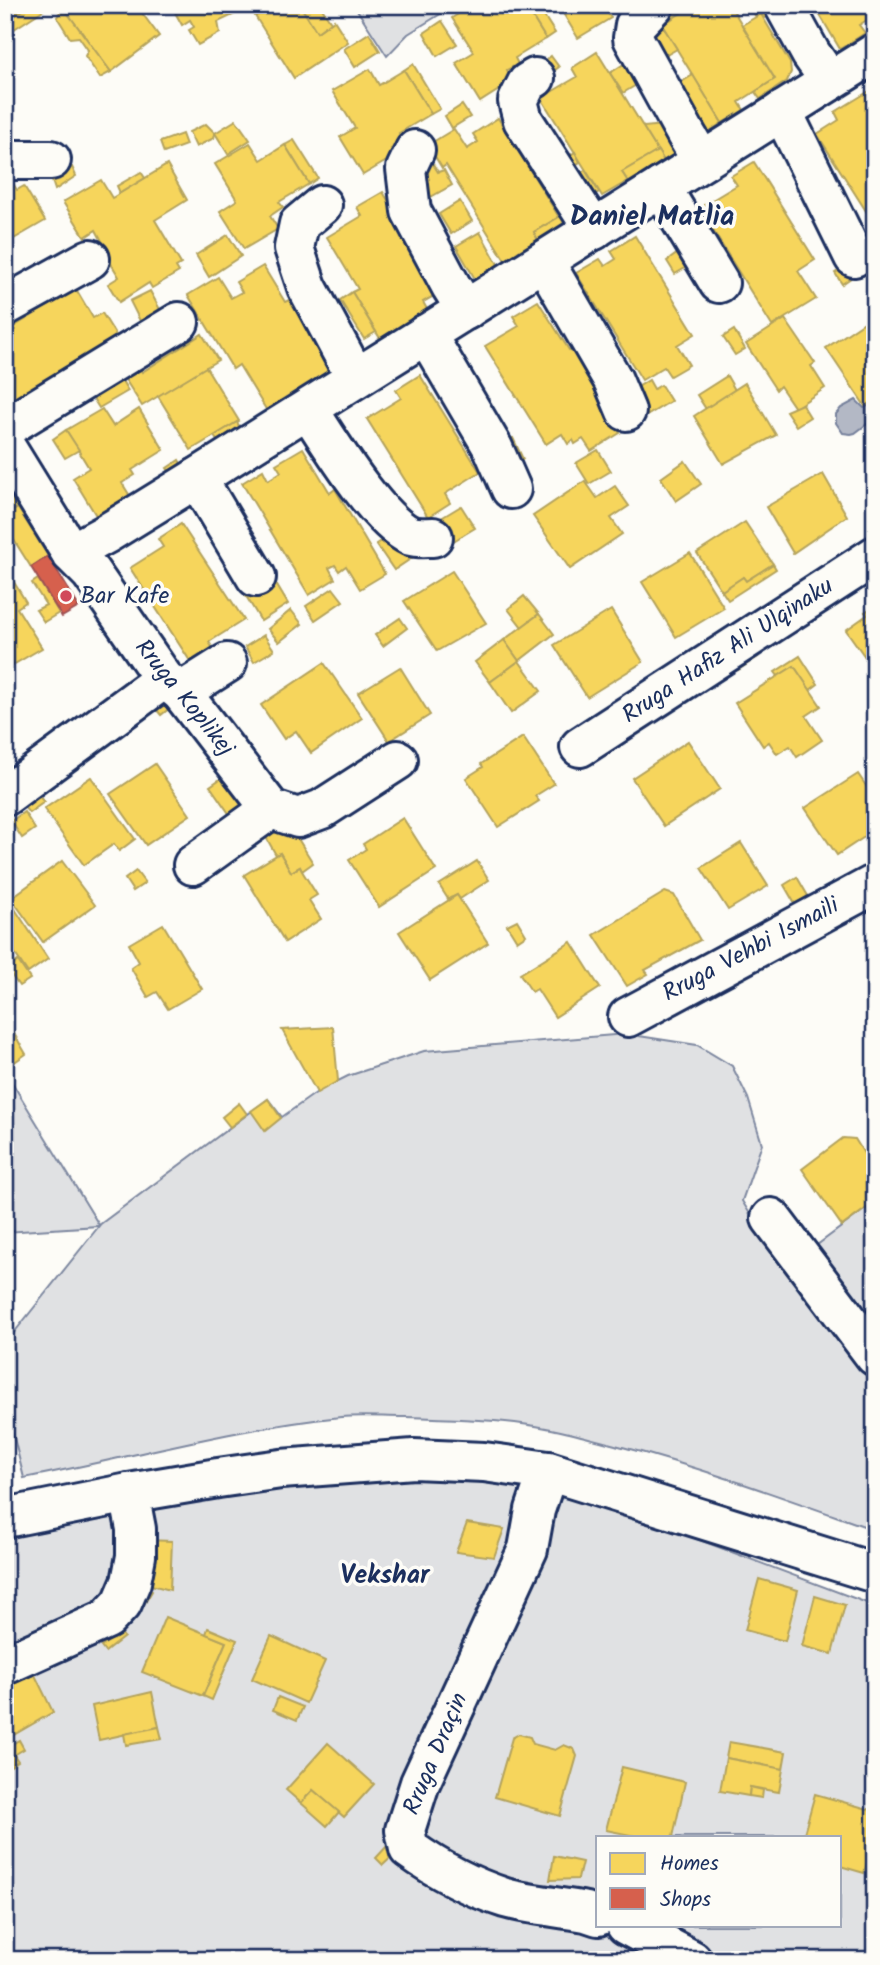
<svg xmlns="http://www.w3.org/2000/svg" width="880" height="1965" font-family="Kalam,sans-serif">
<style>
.green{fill:#e0e1e3;stroke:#7e88a0;stroke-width:2;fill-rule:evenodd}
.water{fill:#b3b8c5;stroke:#76819c;stroke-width:2}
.homes{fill:#f6d55c;stroke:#b4a35d;stroke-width:2}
.shops{fill:#d6604d;stroke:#9e5152;stroke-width:2}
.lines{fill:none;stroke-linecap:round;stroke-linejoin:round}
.minor-casing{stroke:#1b2f5e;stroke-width:44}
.major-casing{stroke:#1b2f5e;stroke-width:44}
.minor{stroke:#fdfcf7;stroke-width:38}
.major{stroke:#fdfcf7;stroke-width:38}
.poi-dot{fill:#d1495b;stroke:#fdfcf7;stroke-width:2.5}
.labels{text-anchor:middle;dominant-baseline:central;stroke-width:7;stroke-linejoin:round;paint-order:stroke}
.poi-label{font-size:24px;fill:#1b2f5e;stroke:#fdfcf7;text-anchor:start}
.street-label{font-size:24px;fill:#1b2f5e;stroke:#fdfcf7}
.neighbourhood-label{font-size:26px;font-weight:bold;fill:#1b2f5e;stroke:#fdfcf7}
.quarter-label{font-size:28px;font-weight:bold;fill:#1b2f5e;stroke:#fdfcf7}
</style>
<rect width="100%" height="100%" fill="#fdfcf7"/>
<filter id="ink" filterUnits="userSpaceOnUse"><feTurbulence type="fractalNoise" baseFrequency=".0143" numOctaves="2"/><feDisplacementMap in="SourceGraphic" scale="14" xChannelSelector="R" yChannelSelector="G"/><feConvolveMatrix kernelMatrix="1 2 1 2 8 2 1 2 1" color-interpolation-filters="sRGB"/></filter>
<g filter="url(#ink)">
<!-- green -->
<g class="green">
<path d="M 354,5 L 455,5 L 408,34 L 387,56 Z"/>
<path d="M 626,1034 L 697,1045 L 732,1066 L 748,1098 L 762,1144 L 742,1201 L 755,1222 L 830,1311 L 875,1375 L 875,1530 C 790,1500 706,1469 619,1446 C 585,1437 550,1427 515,1423 C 479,1419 441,1418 404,1417 C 383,1417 362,1415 341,1417 C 233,1428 130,1458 24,1478 L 5,1402 L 5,1344 L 99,1226 L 5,1232 L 5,1071 L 99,1225 L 268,1099 L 282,1117 L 320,1090 L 348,1076 L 424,1051 Z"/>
<path d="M 875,1202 L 875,1338 L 809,1251 Z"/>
<path d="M 484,1459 L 875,1606 L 875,1960 L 5,1960 L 5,1505 ZM 598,1837 L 840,1837 L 840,1925 L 598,1925 Z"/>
</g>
<!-- water -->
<path class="water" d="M 856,400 L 864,408 L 875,402 L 875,418 L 855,433 L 851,434 L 843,433 L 836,423 L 836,414 L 841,408 Z"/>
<!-- homes -->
<g class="homes">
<path d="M 5,5 L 31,5 L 11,18 L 5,10 Z"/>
<path d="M 31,5 L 51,5 L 5,35 L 5,10 L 11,18 Z"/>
<path d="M 66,5 L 136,5 L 159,36 L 111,72 L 63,7 Z"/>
<path d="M 171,5 L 230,5 L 235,14 L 218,22 L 220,33 L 198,45 L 189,30 L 194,27 L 190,20 L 182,25 Z"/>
<path d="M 272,5 L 300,5 L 317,32 L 334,20 L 348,42 L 294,78 L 255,16 L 273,7 Z"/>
<path d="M 300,5 L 307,5 L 308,8 L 321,7 L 331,22 L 317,32 Z"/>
<path d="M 472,5 L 491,5 L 495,12 L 506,5 L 525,5 L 546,39 L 515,58 L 518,64 L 507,70 L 513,81 L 480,102 L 456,63 L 474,52 L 452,18 Z"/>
<path d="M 525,5 L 537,5 L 555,33 L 546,39 Z"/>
<path d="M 558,5 L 603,5 L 611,18 L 578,38 Z"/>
<path d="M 661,5 L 694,5 L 665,23 L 656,8 Z"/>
<path d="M 694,5 L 730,5 L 775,79 L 739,102 L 744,110 L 722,123 L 662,25 Z"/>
<path d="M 759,5 L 762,5 L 767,15 L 763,18 L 761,14 L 756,17 L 752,10 Z"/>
<path d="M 814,5 L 875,5 L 875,15 L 859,25 L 865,33 L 840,49 Z"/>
<path d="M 63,7 L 111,72 L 100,78 L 85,56 L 88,50 L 79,37 L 70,38 L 57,17 Z"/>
<path d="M 761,14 L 790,63 L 791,72 L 787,81 L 760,99 L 755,92 L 775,79 L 742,25 Z"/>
<path d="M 442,21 L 457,44 L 437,56 L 424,33 Z"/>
<path d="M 662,25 L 677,49 L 663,57 L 649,33 Z"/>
<path d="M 369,33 L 380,51 L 355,67 L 344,49 Z"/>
<path d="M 597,52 L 658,151 L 622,172 L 628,181 L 602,196 L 541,98 L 577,77 L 572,68 Z"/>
<path d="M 551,56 L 559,67 L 543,79 L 535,68 Z"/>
<path d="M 630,60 L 643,81 L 623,93 L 610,73 Z"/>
<path d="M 413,64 L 440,109 L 431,114 L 404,70 Z"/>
<path d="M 370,69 L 379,85 L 404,70 L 431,114 L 399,133 L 404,142 L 391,149 L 395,156 L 363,175 L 340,137 L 355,128 L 332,91 Z"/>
<path d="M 693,75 L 722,123 L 708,132 L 678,84 Z"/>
<path d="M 871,90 L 875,95 L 875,225 L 817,134 L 839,120 L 835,112 Z"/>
<path d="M 462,105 L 470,117 L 452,128 L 445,116 Z"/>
<path d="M 498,118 L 559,217 L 534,232 L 539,242 L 506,262 L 446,165 L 442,168 L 428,145 L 454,129 L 467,149 L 478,142 L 473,134 Z"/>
<path d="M 236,120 L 250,140 L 228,154 L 215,133 Z"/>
<path d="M 206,124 L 215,133 L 214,138 L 196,147 L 189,132 Z"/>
<path d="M 664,125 L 680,153 L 664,161 L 643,127 Z"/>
<path d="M 182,134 L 186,145 L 164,153 L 160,142 Z"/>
<path d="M 294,140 L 318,178 L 309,184 L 285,145 Z"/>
<path d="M 250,143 L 261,160 L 285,145 L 309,184 L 279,202 L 283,207 L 270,216 L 278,229 L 244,249 L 220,211 L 237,200 L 215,164 Z"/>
<path d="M 658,151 L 664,161 L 629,183 L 622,172 Z"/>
<path d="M 575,152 L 580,162 L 570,168 L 565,159 Z"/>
<path d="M 428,156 L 438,172 L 444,170 L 452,185 L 429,198 L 415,173 Z"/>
<path d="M 754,162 L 815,260 L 798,271 L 816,299 L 772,326 L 699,208 L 737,185 L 731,176 Z"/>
<path d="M 167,165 L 187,200 L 155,220 L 181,264 L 176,267 L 179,272 L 152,288 L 149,283 L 119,302 L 108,284 L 119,277 L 100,245 L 103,243 L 96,230 L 85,237 L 63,202 L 101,180 L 112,198 Z"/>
<path d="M 72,167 L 76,176 L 55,190 L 48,169 Z"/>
<path d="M 585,170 L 599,192 L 590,198 L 576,175 Z"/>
<path d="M 5,171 L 17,190 L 24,186 L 45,221 L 5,244 Z"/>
<path d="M 141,172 L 145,178 L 120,193 L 117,186 Z"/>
<path d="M 556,188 L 576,219 L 539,242 L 534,232 L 559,217 L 546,194 Z"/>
<path d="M 383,192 L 443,291 L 423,302 L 432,318 L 410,322 L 381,340 L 352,292 L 358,289 L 327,237 L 362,216 L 357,207 Z"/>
<path d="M 460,201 L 472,221 L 451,234 L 439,214 Z"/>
<path d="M 480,232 L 499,266 L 475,279 L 456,246 Z"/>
<path d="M 228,235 L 241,256 L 209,277 L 196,255 Z"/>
<path d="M 635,236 L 695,334 L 677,345 L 689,365 L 670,376 L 664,367 L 642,380 L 576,273 L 600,259 L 605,266 L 616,259 L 611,251 Z"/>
<path d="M 678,253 L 687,267 L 675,274 L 667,261 Z"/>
<path d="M 851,263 L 858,273 L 842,284 L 835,273 Z"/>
<path d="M 263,266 L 285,302 L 289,300 L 335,375 L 267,411 L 239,365 L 233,369 L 188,295 L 218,277 L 231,298 L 242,292 L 236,282 Z"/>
<path d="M 76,289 L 93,318 L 102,313 L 120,342 L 11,406 L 5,396 L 5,381 L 10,379 L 5,371 L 5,332 Z"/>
<path d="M 150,291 L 163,315 L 142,325 L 130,301 Z"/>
<path d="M 352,292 L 376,332 L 364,339 L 340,300 Z"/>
<path d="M 538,301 L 569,350 L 576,346 L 608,399 L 602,403 L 620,433 L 591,451 L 583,439 L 575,444 L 573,440 L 568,444 L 562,434 L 546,444 L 485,346 L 519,326 L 513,316 Z"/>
<path d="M 875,315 L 875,400 L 865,406 L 826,348 Z"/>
<path d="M 785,319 L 815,363 L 811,366 L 825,388 L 795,408 L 780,386 L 776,390 L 746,344 Z"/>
<path d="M 734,330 L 745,349 L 735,355 L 723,337 Z"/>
<path d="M 202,334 L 218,360 L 142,406 L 123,376 L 139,367 L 142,372 Z"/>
<path d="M 206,367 L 239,421 L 191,450 L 158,396 Z"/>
<path d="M 118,374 L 128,391 L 99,408 L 89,392 Z"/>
<path d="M 420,375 L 480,472 L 445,494 L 450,503 L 428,517 L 367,419 L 401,398 L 396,390 Z"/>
<path d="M 727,376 L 735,390 L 706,409 L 697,395 Z"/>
<path d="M 649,380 L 654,389 L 661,385 L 671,401 L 643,418 L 628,393 Z"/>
<path d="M 745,383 L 776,435 L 723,464 L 694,416 Z"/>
<path d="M 802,404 L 810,417 L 796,426 L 786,411 Z"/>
<path d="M 102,409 L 113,426 L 139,409 L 164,450 L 132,470 L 135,475 L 122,483 L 130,496 L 97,517 L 73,478 L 89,468 L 66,430 Z"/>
<path d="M 237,422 L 240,428 L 218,442 L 214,436 Z"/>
<path d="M 66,430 L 79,450 L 65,458 L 53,439 Z"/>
<path d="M 513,438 L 523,459 L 516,463 L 505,441 Z"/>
<path d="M 303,448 L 330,493 L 335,489 L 385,574 L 360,589 L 346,566 L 339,571 L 335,565 L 329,568 L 335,579 L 309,595 L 242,483 L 263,470 L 268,480 L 281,472 L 276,464 Z"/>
<path d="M 598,450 L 611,471 L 589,484 L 576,463 Z"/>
<path d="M 179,460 L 183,467 L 171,474 L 167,468 Z"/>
<path d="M 685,461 L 701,484 L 676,501 L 661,478 Z"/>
<path d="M 823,474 L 847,516 L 793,553 L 766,507 Z"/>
<path d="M 585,481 L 597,498 L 615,486 L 629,506 L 611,518 L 622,534 L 570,569 L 533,516 Z"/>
<path d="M 5,488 L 18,508 L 5,515 Z"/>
<path d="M 461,506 L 475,528 L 447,545 L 433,523 Z"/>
<path d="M 18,508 L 48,556 L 31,567 L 5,526 L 5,515 Z"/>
<path d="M 745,522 L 773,564 L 746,581 L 743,577 L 722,591 L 697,553 Z"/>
<path d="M 181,524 L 244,620 L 209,642 L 214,650 L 192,664 L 130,568 L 163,547 L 158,539 Z"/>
<path d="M 394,532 L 412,558 L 394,570 L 376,544 Z"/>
<path d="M 690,553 L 724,608 L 676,637 L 642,582 Z"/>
<path d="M 773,564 L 776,569 L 728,600 L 722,591 L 743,577 L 746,581 Z"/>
<path d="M 452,571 L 486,623 L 437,651 L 404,601 Z"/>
<path d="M 270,574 L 288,604 L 261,621 L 243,591 Z"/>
<path d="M 12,579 L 26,602 L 17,608 L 42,648 L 6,669 L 5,583 Z"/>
<path d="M 38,579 L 59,613 L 44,622 L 36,610 L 46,605 L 32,583 Z"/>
<path d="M 333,588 L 343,601 L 315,620 L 306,606 Z"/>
<path d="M 524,596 L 539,614 L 522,627 L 508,609 Z"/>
<path d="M 875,605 L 875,671 L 846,630 L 867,615 L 865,612 Z"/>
<path d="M 291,610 L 302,624 L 279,642 L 268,629 Z"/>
<path d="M 611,610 L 643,662 L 587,697 L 554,645 Z"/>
<path d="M 539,614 L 554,634 L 519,661 L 504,640 Z"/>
<path d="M 400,618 L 407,628 L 383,646 L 375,635 Z"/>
<path d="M 264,635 L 274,650 L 254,662 L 245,647 Z"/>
<path d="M 504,640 L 519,661 L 490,682 L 475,662 Z"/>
<path d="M 753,650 L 758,657 L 738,670 L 734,663 Z"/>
<path d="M 800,656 L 818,684 L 810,690 L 794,666 L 778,676 L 775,672 Z"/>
<path d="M 519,661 L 541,691 L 511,713 L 490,682 Z"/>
<path d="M 324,663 L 362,718 L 311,753 L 296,731 L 284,739 L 261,705 Z"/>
<path d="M 794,666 L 821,706 L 806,716 L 822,740 L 797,757 L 790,746 L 777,754 L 769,742 L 763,746 L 735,703 Z"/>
<path d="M 400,667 L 430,715 L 389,741 L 358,693 Z"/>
<path d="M 170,697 L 175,704 L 161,715 L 156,709 Z"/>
<path d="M 523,737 L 554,784 L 535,796 L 539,801 L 498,827 L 466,778 L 483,767 L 481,764 Z"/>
<path d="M 688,741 L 720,789 L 664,826 L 632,778 Z"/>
<path d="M 155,764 L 190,815 L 146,845 L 110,794 Z"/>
<path d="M 229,773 L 254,809 L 235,822 L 210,786 Z"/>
<path d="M 858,774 L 875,799 L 875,830 L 837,855 L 805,808 Z"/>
<path d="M 91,777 L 135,839 L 119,851 L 114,844 L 84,865 L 44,809 Z"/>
<path d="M 38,795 L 44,802 L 29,813 L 23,806 Z"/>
<path d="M 24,812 L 35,829 L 22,838 L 11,821 Z"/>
<path d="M 403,818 L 436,870 L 379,907 L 349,860 L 366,849 L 363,844 Z"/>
<path d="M 287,821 L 313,863 L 302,871 L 300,867 L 291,872 L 280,853 L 276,855 L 262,830 Z"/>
<path d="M 741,843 L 768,886 L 728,910 L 701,868 Z"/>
<path d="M 280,853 L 291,872 L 300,867 L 302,871 L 317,895 L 309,900 L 321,919 L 285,942 L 244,875 Z"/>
<path d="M 62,861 L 95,905 L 43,942 L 11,898 Z"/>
<path d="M 477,861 L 489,880 L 460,899 L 457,895 L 448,899 L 439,885 Z"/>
<path d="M 136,871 L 145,883 L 133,891 L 125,879 Z"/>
<path d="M 797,877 L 808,896 L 795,904 L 784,885 Z"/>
<path d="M 665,892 L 674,895 L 700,940 L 645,970 L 648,974 L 627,986 L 594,935 Z"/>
<path d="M 5,894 L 48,959 L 28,973 L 5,939 Z"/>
<path d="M 457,895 L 488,943 L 430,980 L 399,932 Z"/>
<path d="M 517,920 L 526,935 L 517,941 L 507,925 Z"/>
<path d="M 163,924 L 202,989 L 168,1009 L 157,992 L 148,997 L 131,968 L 139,962 L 129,944 Z"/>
<path d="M 5,942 L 12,954 L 5,958 Z"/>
<path d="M 571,942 L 600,988 L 555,1017 L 537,989 L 532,992 L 520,974 Z"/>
<path d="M 18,961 L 30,979 L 19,986 L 7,969 Z"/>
<path d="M 333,1027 L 338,1081 L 317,1093 L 282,1030 Z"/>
<path d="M 13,1032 L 26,1054 L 13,1063 L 5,1050 L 5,1037 Z"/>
<path d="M 268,1099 L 281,1118 L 265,1131 L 251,1111 Z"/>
<path d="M 239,1103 L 247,1114 L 230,1127 L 222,1117 Z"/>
<path d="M 843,1138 L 855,1139 L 875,1171 L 875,1202 L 842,1226 L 802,1169 Z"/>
<path d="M 467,1523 L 504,1529 L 494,1557 L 456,1552 Z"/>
<path d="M 146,1540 L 172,1541 L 170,1590 L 144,1583 Z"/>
<path d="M 759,1579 L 798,1590 L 785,1641 L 745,1630 Z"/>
<path d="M 145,1587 L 152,1591 L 140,1611 L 133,1607 Z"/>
<path d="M 815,1596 L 845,1605 L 832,1654 L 802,1646 Z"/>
<path d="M 165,1617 L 226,1642 L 203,1696 L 142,1672 Z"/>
<path d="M 208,1628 L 237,1640 L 212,1700 L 203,1696 L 226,1642 L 206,1634 Z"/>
<path d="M 120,1632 L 124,1637 L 105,1652 L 101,1647 Z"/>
<path d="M 271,1636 L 325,1661 L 306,1703 L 252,1679 Z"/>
<path d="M 33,1671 L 53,1712 L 5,1740 L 5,1683 Z"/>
<path d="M 152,1692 L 159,1727 L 99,1740 L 92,1706 Z"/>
<path d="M 278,1697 L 303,1707 L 297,1720 L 273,1710 Z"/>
<path d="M 159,1727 L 162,1739 L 126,1745 L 124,1734 Z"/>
<path d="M 519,1734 L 530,1737 L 533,1744 L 555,1750 L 564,1745 L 574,1749 L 577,1756 L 560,1816 L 495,1797 L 512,1738 Z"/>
<path d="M 5,1740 L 9,1746 L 19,1740 L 24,1749 L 14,1755 L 18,1761 L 5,1770 Z"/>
<path d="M 729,1742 L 786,1752 L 783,1769 L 726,1758 Z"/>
<path d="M 328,1743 L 374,1784 L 344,1817 L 313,1790 L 301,1803 L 286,1790 Z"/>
<path d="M 726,1758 L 783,1769 L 779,1792 L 750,1787 L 749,1796 L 720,1791 Z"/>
<path d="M 622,1767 L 685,1782 L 673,1837 L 640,1837 L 606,1830 Z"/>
<path d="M 750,1787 L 763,1790 L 762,1798 L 749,1796 Z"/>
<path d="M 313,1790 L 339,1812 L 327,1826 L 301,1803 Z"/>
<path d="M 815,1794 L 875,1811 L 875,1835 L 864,1873 L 840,1866 L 840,1837 L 803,1837 Z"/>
<path d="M 388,1845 L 396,1853 L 383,1865 L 376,1858 Z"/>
<path d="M 554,1856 L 582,1862 L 578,1879 L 550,1880 Z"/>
</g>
<!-- shops -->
<path class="shops" d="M 48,556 L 79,607 L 62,617 L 31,567 Z"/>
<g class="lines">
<defs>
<g id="minor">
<path d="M 654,5 L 635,25 L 633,38 L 687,136 L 696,151 L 704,160"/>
<path d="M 784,5 L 811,54 L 830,81"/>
<path d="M 535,78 L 527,83 L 518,101 L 523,120 L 594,230"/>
<path d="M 782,111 L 854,257"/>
<path d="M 415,150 L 406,169 L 411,211 L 451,286 L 466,310"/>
<path d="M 5,160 L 51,160"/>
<path d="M 661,187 L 719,283"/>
<path d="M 322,205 L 299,224 L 294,248 L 307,287 L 351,369 L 357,377"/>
<path d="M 544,261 L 613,380 L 626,411"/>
<path d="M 5,306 L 90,259"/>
<path d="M 426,334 L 493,448 L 511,489"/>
<path d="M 308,409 C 329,441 377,521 411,536 C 418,538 426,537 433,537"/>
<path d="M 5,428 L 179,322"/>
<path d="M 5,446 L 71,553 L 91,573 L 164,679 L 181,692 L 271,809 L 298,818 L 322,809 L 398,760"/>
<path d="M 197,478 L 256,577"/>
<path d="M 71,553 L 106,534 L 197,478 L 875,53"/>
<path d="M 181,692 L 227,663"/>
<path d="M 580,747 L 875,556"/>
<path d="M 5,796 L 164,679"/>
<path d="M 193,865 L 271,809"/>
<path d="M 628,1017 L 875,884"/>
<path d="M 771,1218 L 875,1356"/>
<path d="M 548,1471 L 535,1510 L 528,1549 L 420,1783 L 405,1830 L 409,1849 C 438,1870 471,1887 505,1898 C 530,1905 560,1907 586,1912 L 598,1916"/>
<path d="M 5,1665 L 107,1619 L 122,1603 L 131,1582 L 136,1556 L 136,1529 L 129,1493"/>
<path d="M 626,1925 L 692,1960"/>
</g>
<path id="major" d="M 5,1518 L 129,1493 L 218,1478 L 281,1469 L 414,1459 L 484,1462 L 548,1471 L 875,1573"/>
</defs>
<!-- minor casing -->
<use href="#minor" class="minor-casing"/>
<!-- major casing -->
<use href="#major" class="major-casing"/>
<!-- minor -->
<use href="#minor" class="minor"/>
<!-- major -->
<use href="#major" class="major"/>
</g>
</g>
<!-- markers -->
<circle class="poi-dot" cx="66" cy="596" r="7"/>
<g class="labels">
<!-- poi labels -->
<g class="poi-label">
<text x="80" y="596">Bar Kafe</text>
</g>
<!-- street labels -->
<g class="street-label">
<text transform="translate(728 651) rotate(-33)">Rruga Hafiz Ali Ulqinaku</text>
<text transform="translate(184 698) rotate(51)">Rruga Koplikej</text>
<text transform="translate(751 950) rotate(-28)">Rruga Vehbi Ismaili</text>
<text transform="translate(436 1754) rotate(-67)">Rruga Draçin</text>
</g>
<!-- neighbourhood labels -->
<g class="neighbourhood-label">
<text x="385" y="1576">Vekshar</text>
</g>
<!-- quarter labels -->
<g class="quarter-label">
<text x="652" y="217">Daniel Matlia</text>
</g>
</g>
<!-- margin -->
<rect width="880" height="1965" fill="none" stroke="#fdfcf7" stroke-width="28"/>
<rect x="14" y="14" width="852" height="1937" fill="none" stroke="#1b2f5e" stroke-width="2.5" filter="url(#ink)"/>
<!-- legend -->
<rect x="596" y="1836" width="245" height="91" fill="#fdfcf7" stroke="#a3aaba" stroke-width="2"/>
<rect x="610" y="1853" width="35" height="21" fill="#f6d55c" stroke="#a3aaba" stroke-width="2"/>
<text x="660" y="1870" font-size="21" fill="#1b2f5e">Homes</text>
<rect x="610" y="1888" width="35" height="21" fill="#d6604d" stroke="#a3aaba" stroke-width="2"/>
<text x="660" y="1906" font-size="21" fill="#1b2f5e">Shops</text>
</svg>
